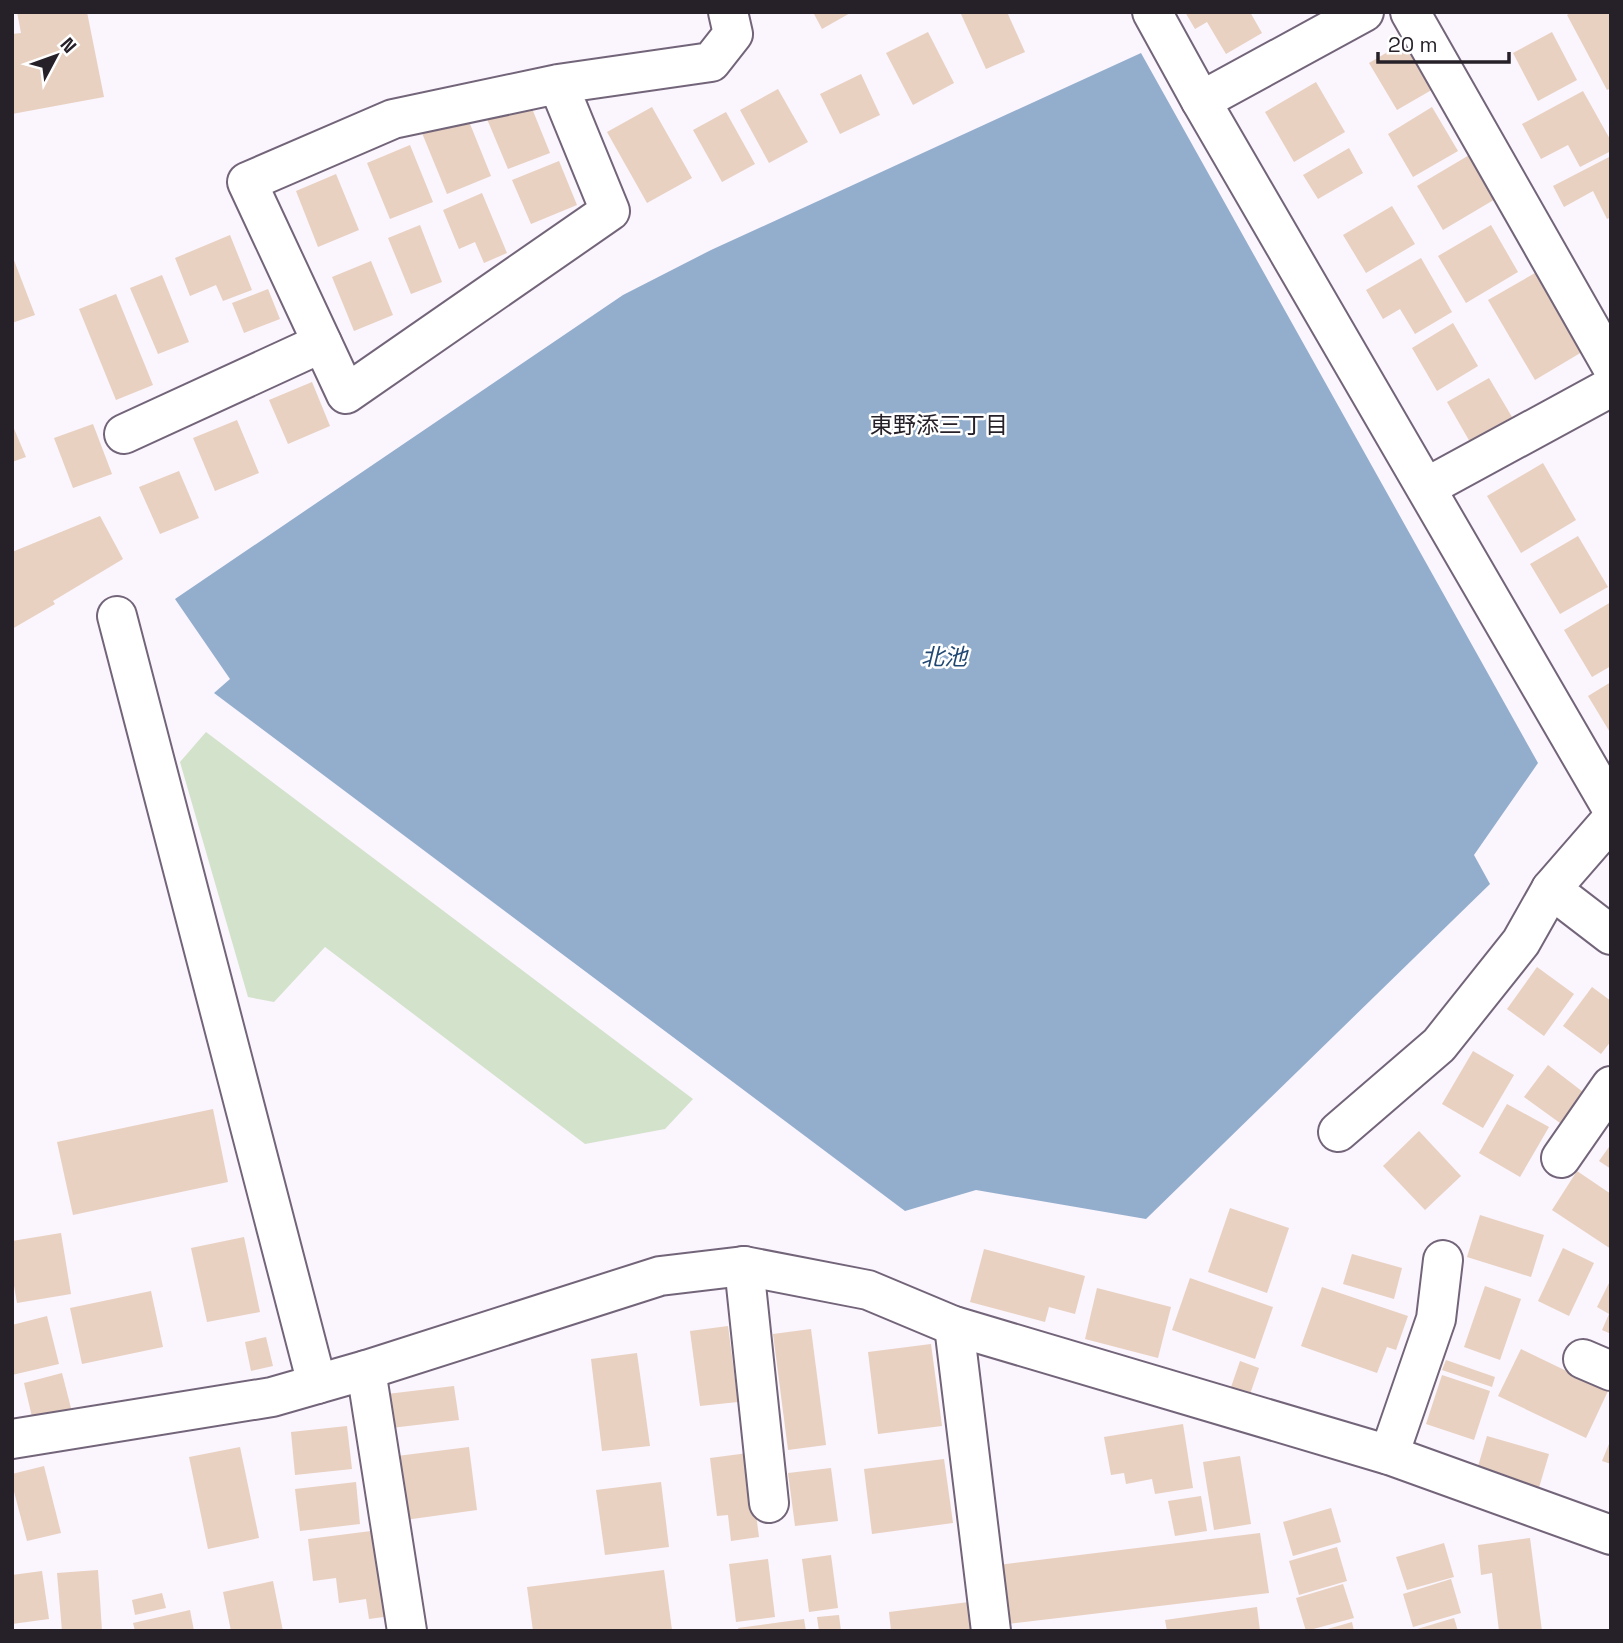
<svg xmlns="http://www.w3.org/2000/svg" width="1623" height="1643" font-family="'Space Grotesk','Noto Sans JP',sans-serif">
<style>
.green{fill:#d3e2ca}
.water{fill:#93aecd}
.building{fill:#e8d1c0}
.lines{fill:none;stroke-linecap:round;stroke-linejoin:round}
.minor-casing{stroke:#736579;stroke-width:42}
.minor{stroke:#fff;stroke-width:38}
.labels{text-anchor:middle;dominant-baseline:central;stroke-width:5;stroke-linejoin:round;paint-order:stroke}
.neighbourhood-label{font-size:23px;fill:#262028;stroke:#fff}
.water-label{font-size:23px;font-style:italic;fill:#204872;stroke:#fff}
</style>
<rect width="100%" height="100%" fill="#fbf5fe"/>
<!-- green -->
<path class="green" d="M 206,732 L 693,1099 L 665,1129 L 585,1144 L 325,947 L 274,1002 L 248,997 L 180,762 Z"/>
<!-- water -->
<path class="water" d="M 1141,53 L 1538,763 L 1474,855 L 1490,884 L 1146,1219 L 976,1190 L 905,1211 L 214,693 L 230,679 L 175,599 L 623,295 L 711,250 Z"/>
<!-- building -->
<g class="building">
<path d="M 17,12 L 87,12 L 104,97 L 12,114 L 12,34 L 21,33 Z"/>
<path d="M 813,12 L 852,12 L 822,29 Z"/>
<path d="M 965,12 L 1007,12 L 1025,52 L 986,69 L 961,14 Z"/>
<path d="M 1185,12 L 1250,12 L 1262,33 L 1226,54 L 1207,22 L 1195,29 Z"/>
<path d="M 1572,12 L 1611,12 L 1611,88 L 1607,90 L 1567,15 Z"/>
<path d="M 928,32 L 954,83 L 913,105 L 886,53 Z"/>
<path d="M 1552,32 L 1577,80 L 1538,101 L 1513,53 Z"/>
<path d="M 1408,40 L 1435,88 L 1397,110 L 1369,63 Z"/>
<path d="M 861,74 L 880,115 L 840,134 L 820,94 Z"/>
<path d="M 1316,82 L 1345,132 L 1294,162 L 1265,112 Z"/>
<path d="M 778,89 L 808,142 L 769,163 L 740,110 Z"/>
<path d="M 1583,91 L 1611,141 L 1611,151 L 1580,167 L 1568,145 L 1541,159 L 1522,124 Z"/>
<path d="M 529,101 L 550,153 L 508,169 L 487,119 Z"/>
<path d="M 652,107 L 692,178 L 647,203 L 607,132 Z"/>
<path d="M 1432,107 L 1458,151 L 1413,177 L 1388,134 Z"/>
<path d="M 726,112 L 755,164 L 722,182 L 693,130 Z"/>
<path d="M 466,114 L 491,176 L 447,194 L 422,133 Z"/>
<path d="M 410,145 L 433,202 L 390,219 L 367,163 Z"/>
<path d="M 1349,148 L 1363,173 L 1318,199 L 1303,175 Z"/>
<path d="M 1471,154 L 1497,198 L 1443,230 L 1417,186 Z"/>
<path d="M 1611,156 L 1611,217 L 1607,219 L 1593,191 L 1564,207 L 1553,186 Z"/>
<path d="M 559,161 L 577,205 L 531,224 L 512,180 Z"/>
<path d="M 336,174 L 359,230 L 318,247 L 296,191 Z"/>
<path d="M 482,193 L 507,253 L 484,263 L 475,242 L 459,249 L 443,210 Z"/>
<path d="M 1392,206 L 1415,244 L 1366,273 L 1343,235 Z"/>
<path d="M 420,225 L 442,282 L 411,294 L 388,238 Z"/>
<path d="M 1491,225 L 1518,272 L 1466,303 L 1438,256 Z"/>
<path d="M 230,235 L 252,290 L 223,301 L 216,285 L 190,296 L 175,258 Z"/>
<path d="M 12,255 L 35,315 L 12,323 Z"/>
<path d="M 1421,258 L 1452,312 L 1415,334 L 1400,309 L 1383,319 L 1366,290 Z"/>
<path d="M 371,261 L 393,315 L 354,331 L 332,277 Z"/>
<path d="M 1535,273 L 1582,352 L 1535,380 L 1488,300 Z"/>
<path d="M 162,275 L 189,342 L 158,354 L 130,288 Z"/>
<path d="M 268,289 L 280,319 L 244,333 L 232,303 Z"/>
<path d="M 116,294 L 153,385 L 116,400 L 79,309 Z"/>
<path d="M 1453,323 L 1478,366 L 1437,391 L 1412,348 Z"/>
<path d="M 1489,378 L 1512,417 L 1470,442 L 1447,402 Z"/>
<path d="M 312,382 L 330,426 L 288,444 L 269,400 Z"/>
<path d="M 237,420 L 259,473 L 215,491 L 193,438 Z"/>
<path d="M 12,424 L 26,457 L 12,462 Z"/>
<path d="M 93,424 L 112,474 L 73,488 L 54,438 Z"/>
<path d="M 1543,463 L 1576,520 L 1521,553 L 1487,496 Z"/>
<path d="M 179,471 L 199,518 L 160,534 L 139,487 Z"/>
<path d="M 100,516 L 123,559 L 53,601 L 55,604 L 12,629 L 12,552 Z"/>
<path d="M 1578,536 L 1608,587 L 1560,614 L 1530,564 Z"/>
<path d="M 1611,602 L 1611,666 L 1592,677 L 1564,630 Z"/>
<path d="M 1611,682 L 1611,734 L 1588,696 Z"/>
<path d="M 1537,967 L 1574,994 L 1544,1036 L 1507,1009 Z"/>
<path d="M 1592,987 L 1611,1001 L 1611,1041 L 1601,1054 L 1563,1026 Z"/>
<path d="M 1473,1051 L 1514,1075 L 1483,1128 L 1442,1104 Z"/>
<path d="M 1548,1065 L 1583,1092 L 1560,1123 L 1524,1097 Z"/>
<path d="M 1507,1104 L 1549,1127 L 1520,1177 L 1479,1153 Z"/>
<path d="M 213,1109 L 228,1182 L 73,1215 L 57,1142 Z"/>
<path d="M 1419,1131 L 1461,1176 L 1425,1210 L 1383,1166 Z"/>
<path d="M 1611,1144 L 1611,1169 L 1599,1161 Z"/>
<path d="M 1577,1171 L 1611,1194 L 1611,1249 L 1552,1210 Z"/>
<path d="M 1230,1208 L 1289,1228 L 1267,1293 L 1208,1272 Z"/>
<path d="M 1480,1215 L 1544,1235 L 1531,1277 L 1467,1257 Z"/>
<path d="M 61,1233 L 71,1294 L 17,1303 L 12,1274 L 12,1241 Z"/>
<path d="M 244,1237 L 260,1312 L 207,1322 L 191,1248 Z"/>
<path d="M 1563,1248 L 1594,1263 L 1569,1316 L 1538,1301 Z"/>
<path d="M 984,1249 L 1085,1276 L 1075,1314 L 1049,1307 L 1045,1322 L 970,1302 Z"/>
<path d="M 1352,1254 L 1402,1268 L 1394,1299 L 1343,1284 Z"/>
<path d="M 1190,1278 L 1273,1307 L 1255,1359 L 1172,1330 Z"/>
<path d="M 1611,1279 L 1611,1334 L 1602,1330 L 1609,1314 L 1597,1307 Z"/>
<path d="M 1485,1286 L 1521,1299 L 1500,1360 L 1464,1347 Z"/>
<path d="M 1322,1287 L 1408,1316 L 1396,1350 L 1387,1347 L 1377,1373 L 1301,1346 Z"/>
<path d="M 1097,1288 L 1171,1307 L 1158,1358 L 1085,1339 Z"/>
<path d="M 151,1291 L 163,1347 L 82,1364 L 70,1308 Z"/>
<path d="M 47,1316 L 59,1364 L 12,1375 L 12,1325 Z"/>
<path d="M 728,1326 L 738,1402 L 700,1406 L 690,1331 Z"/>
<path d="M 811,1329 L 826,1445 L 788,1450 L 773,1334 Z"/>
<path d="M 266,1337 L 273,1366 L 251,1371 L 245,1342 Z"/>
<path d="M 931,1344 L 942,1426 L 878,1434 L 868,1352 Z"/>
<path d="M 1521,1349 L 1608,1391 L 1586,1438 L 1498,1396 Z"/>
<path d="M 637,1353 L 650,1446 L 602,1451 L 591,1359 Z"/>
<path d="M 1446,1360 L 1495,1377 L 1492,1387 L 1442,1370 Z"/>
<path d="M 1240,1361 L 1259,1368 L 1248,1400 L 1229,1393 Z"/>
<path d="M 62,1373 L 72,1412 L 33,1421 L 24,1383 Z"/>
<path d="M 1442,1375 L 1490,1391 L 1474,1440 L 1426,1424 Z"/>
<path d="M 454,1386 L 459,1420 L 391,1428 L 387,1394 Z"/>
<path d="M 1183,1424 L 1193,1488 L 1155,1494 L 1152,1479 L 1126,1484 L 1124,1473 L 1111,1475 L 1104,1437 Z"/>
<path d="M 347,1426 L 352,1469 L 295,1475 L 291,1432 Z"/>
<path d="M 1487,1436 L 1549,1454 L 1538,1491 L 1476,1473 Z"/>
<path d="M 1611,1439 L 1611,1464 L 1602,1461 Z"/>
<path d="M 240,1447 L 259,1538 L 208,1549 L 189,1457 Z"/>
<path d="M 469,1447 L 477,1510 L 405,1520 L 397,1456 Z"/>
<path d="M 748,1453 L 759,1537 L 731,1541 L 728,1515 L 717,1516 L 710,1458 Z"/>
<path d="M 1240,1456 L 1251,1524 L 1214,1530 L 1203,1462 Z"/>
<path d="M 944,1459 L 953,1523 L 872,1534 L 864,1469 Z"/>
<path d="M 44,1466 L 61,1533 L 27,1541 L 12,1484 L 12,1474 Z"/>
<path d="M 831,1468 L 838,1521 L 795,1526 L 788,1473 Z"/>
<path d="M 356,1482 L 360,1524 L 300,1531 L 295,1489 Z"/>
<path d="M 661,1482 L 669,1547 L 605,1555 L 596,1490 Z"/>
<path d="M 1201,1496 L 1207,1531 L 1175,1536 L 1168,1501 Z"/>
<path d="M 1331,1508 L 1341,1542 L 1293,1556 L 1283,1522 Z"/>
<path d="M 379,1530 L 391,1616 L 369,1619 L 366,1599 L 339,1603 L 336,1578 L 313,1581 L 308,1539 Z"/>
<path d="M 1260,1533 L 1269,1593 L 1008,1624 L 998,1565 Z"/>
<path d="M 1530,1538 L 1542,1631 L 1499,1631 L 1492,1573 L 1481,1575 L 1478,1545 Z"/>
<path d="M 1444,1543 L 1454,1577 L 1407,1590 L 1396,1557 Z"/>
<path d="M 1337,1547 L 1347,1581 L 1299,1595 L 1289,1561 Z"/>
<path d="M 831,1555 L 838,1608 L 809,1612 L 802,1559 Z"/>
<path d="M 768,1559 L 775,1617 L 736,1622 L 729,1564 Z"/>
<path d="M 98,1570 L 102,1631 L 62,1631 L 57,1573 Z"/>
<path d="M 664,1570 L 672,1630 L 533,1631 L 527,1587 Z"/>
<path d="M 42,1571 L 49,1619 L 12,1624 L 12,1575 Z"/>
<path d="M 1451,1579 L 1461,1613 L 1413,1627 L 1403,1594 Z"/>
<path d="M 273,1581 L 283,1631 L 231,1631 L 223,1592 Z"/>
<path d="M 1343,1584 L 1354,1618 L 1306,1631 L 1296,1598 Z"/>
<path d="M 162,1593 L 166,1608 L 135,1615 L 132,1600 Z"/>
<path d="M 969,1602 L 972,1631 L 891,1631 L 889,1612 Z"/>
<path d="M 1257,1607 L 1260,1631 L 1167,1631 L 1165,1620 Z"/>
<path d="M 190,1610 L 194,1631 L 135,1631 L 133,1623 Z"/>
<path d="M 839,1615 L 841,1631 L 819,1631 L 817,1617 Z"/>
<path d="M 1454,1618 L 1458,1631 L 1414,1631 L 1414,1630 Z"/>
<path d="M 804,1619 L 806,1631 L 739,1631 L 738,1628 Z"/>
<path d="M 1352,1622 L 1354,1631 L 1324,1631 L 1324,1630 Z"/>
</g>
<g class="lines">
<defs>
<g id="minor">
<path d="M 1152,12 L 1201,101 L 1611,807"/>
<path d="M 1410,12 L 1611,365"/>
<path d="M 558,84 L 610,211 L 346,394 L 247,182 L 393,119 L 558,84 L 711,62 L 733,34 L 728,12"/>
<path d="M 1201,101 L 1364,12"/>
<path d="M 124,434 L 322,343"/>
<path d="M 1427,487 L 1611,387"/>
<path d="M 117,616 L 317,1384"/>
<path d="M 1611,820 L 1551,889 L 1611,935"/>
<path d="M 1338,1132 L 1439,1045 L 1521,942 L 1551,889"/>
<path d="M 1561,1158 L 1611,1086"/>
<path d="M 744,1266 L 769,1503"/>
<path d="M 954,1326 L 991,1631"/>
<path d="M 1583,1359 L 1611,1371"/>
<path d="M 366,1370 L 407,1631"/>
<path d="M 12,1439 L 272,1397 L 366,1370 L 660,1276 L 744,1266 L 868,1290 L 954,1326 L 1389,1455 L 1611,1535"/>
<path d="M 1389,1455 L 1436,1319 L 1443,1260"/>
</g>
</defs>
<!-- minor casing -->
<use href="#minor" class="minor-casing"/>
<!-- minor -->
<use href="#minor" class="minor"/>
</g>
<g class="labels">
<!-- neighbourhood labels -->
<g class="neighbourhood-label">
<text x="939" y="425">東野添三丁目</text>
</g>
<!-- water labels -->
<g class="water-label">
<text x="944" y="657">北池</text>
</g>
</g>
<!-- border -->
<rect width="1623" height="1643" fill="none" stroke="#262028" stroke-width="28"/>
<!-- north arrow -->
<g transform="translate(56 56) rotate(49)" stroke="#ffffff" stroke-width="5" paint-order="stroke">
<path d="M0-5L12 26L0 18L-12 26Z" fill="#262028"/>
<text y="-10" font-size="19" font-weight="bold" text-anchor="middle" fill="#262028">N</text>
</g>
<!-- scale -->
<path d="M1378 52v10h131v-10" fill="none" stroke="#262028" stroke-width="3.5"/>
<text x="1388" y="52" font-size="21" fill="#262028" stroke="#ffffff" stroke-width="5" paint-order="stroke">20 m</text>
</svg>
